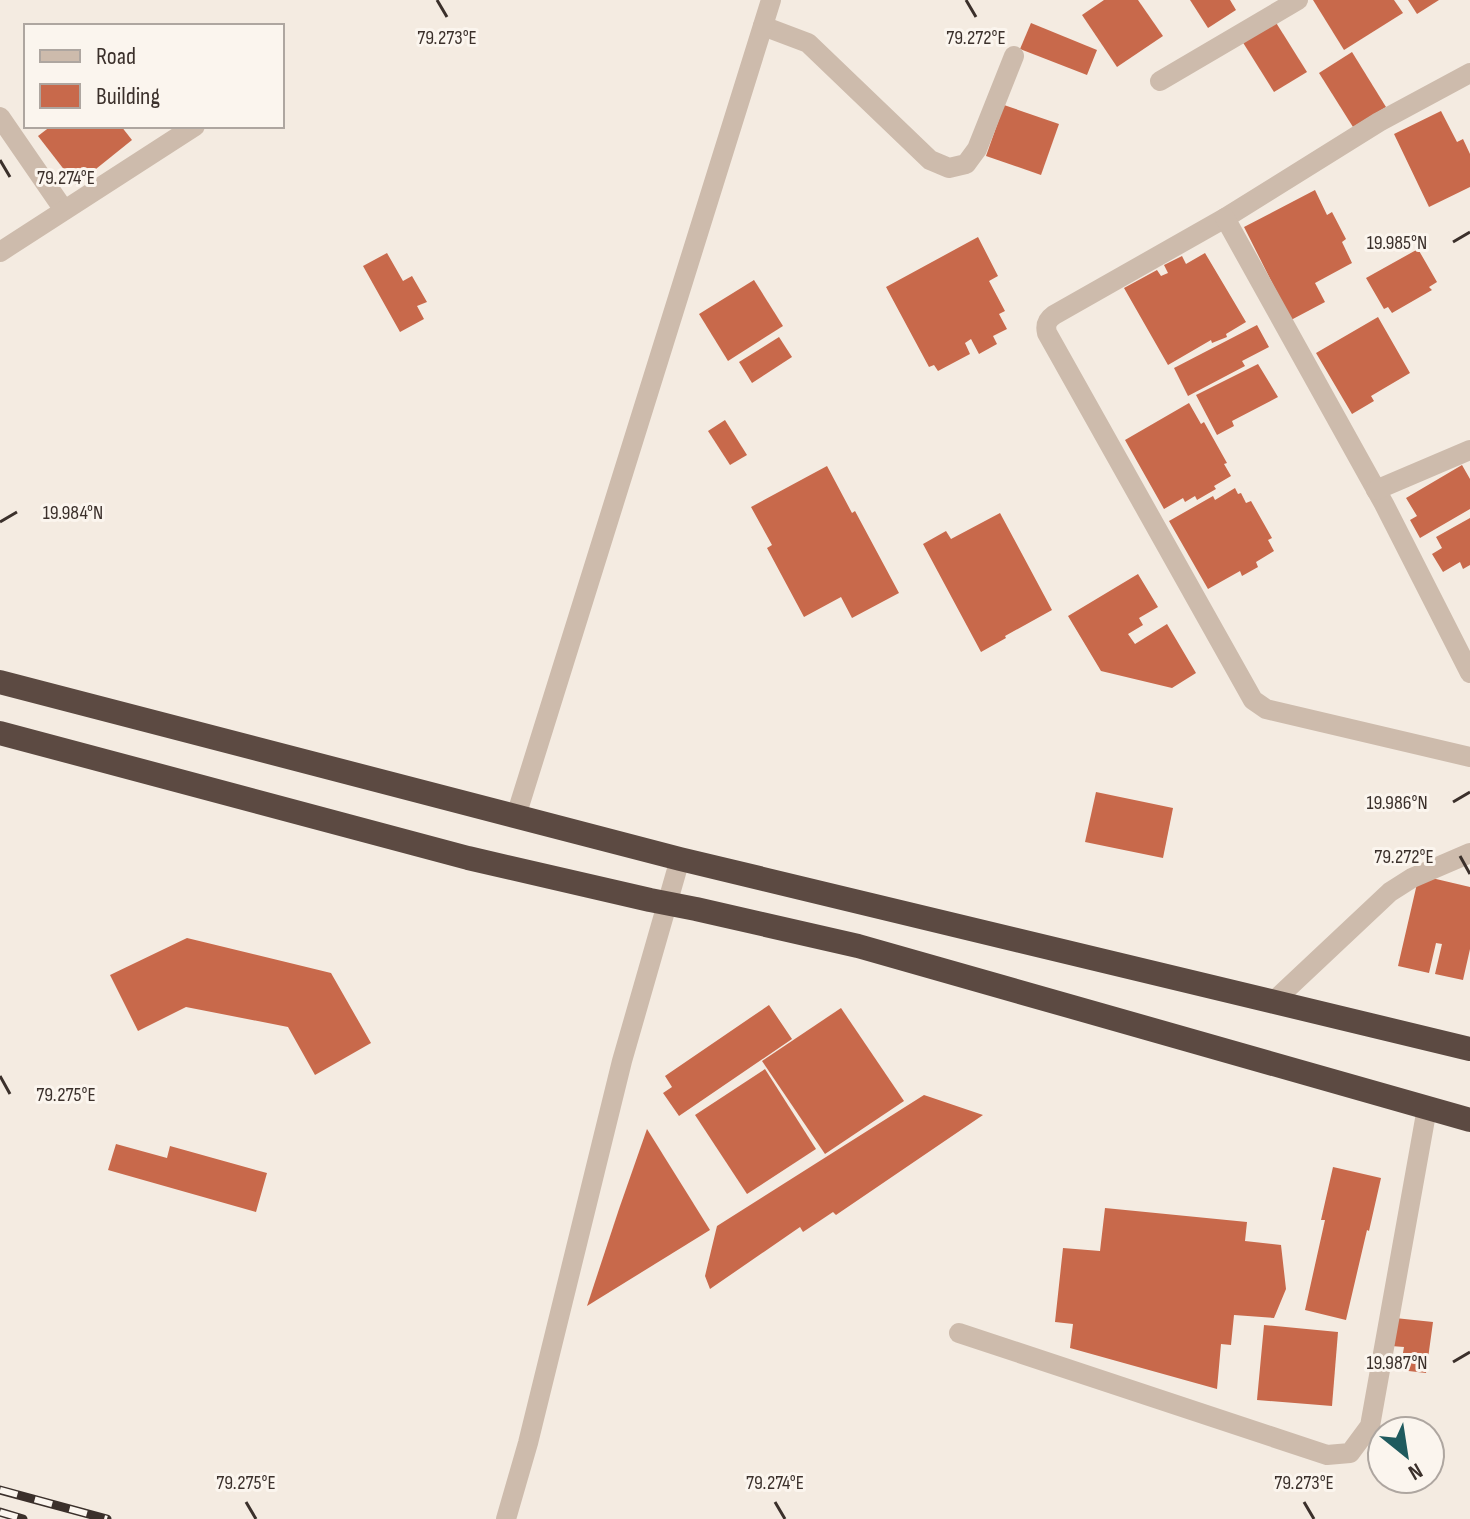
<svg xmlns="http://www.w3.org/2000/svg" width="1470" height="1519" font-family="'Sofia Sans Condensed',sans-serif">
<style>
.building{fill:#c8694b}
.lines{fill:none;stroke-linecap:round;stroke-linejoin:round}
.minor{stroke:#cdbbac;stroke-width:20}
.highway{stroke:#5c4a42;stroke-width:24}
.rail-casing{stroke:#3b302b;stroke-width:9}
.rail{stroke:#fbf5ee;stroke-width:6;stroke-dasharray:18;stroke-linecap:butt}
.ticks{fill:none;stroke:#3b302b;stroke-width:3}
.ticks-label{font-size:20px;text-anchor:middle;fill:#3b302b;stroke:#fbf5ee;stroke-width:6;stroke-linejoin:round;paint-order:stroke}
</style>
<rect width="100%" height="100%" fill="#f4ebe1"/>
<!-- building -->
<g class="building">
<path d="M 1104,0 L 1138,0 L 1163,36 L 1117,67 L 1082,15 Z"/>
<path d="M 1190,0 L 1230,0 L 1236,10 L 1208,28 Z"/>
<path d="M 1313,0 L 1394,0 L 1403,13 L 1344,50 Z"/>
<path d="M 1408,0 L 1439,0 L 1417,14 Z"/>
<path d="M 1275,21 L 1307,72 L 1274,92 L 1242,41 Z"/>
<path d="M 1031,23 L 1097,50 L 1087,75 L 1020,49 Z"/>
<path d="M 1352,52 L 1386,107 L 1353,127 L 1319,73 Z"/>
<path d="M 1004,105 L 1059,124 L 1041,175 L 986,156 Z"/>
<path d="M 1441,111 L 1457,142 L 1463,139 L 1470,154 L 1470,187 L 1429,207 L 1394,134 Z"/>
<path d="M 51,126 L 121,126 L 132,140 L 76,185 L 38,136 Z"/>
<path d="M 1315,190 L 1327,215 L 1332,212 L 1346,239 L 1342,242 L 1352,263 L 1315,283 L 1325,302 L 1291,320 L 1244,227 Z"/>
<path d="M 978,237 L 998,276 L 989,281 L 1005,311 L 999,314 L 1007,329 L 993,336 L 997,344 L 979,354 L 971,339 L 965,343 L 970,354 L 938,371 L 934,365 L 929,367 L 886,287 Z"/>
<path d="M 1418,249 L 1437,282 L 1429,287 L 1432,290 L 1392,313 L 1388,307 L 1384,309 L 1366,278 Z"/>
<path d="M 387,253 L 403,281 L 412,276 L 427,302 L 417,306 L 424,319 L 400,332 L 363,266 Z"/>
<path d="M 1205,253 L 1246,322 L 1226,334 L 1227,337 L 1212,343 L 1211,340 L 1168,365 L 1124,288 L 1157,270 L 1161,276 L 1168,273 L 1164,265 L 1182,256 L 1186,264 Z"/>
<path d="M 754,280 L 783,326 L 728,361 L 699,314 Z"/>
<path d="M 1378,317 L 1410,373 L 1371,396 L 1374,401 L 1352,414 L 1316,353 Z"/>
<path d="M 1257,325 L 1269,347 L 1242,361 L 1245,366 L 1188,396 L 1174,368 Z"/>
<path d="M 779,337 L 792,357 L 752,383 L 739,362 Z"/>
<path d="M 1258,364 L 1278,397 L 1232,421 L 1234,426 L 1217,435 L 1196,395 Z"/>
<path d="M 1189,403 L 1201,424 L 1204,422 L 1227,463 L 1224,464 L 1231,476 L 1214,486 L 1216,489 L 1197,500 L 1195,496 L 1185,502 L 1183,498 L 1164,509 L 1125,440 Z"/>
<path d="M 725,420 L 747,455 L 730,465 L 708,431 Z"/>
<path d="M 1462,465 L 1470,479 L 1470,509 L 1420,538 L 1410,520 L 1417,516 L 1406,498 Z"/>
<path d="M 827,466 L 852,513 L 855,511 L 899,593 L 852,618 L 841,597 L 804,617 L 767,548 L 772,545 L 751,507 Z"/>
<path d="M 1235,488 L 1238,494 L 1241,493 L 1246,503 L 1251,501 L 1272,538 L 1268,540 L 1274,551 L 1256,562 L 1258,567 L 1242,576 L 1240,571 L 1208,589 L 1169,521 L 1213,496 L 1215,500 Z"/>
<path d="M 1000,513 L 1052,610 L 1005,636 L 1006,638 L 981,652 L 923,544 L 946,531 L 951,539 Z"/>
<path d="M 1470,518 L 1470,565 L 1463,569 L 1460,562 L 1443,572 L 1432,554 L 1442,548 L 1436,537 Z"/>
<path d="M 1138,574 L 1158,607 L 1139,618 L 1143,625 L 1128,634 L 1135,644 L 1167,624 L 1196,673 L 1172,688 L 1101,671 L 1068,616 Z"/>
<path d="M 1096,792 L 1173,808 L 1163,858 L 1085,842 Z"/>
<path d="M 1419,875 L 1470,887 L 1470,949 L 1463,980 L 1435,974 L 1442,944 L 1436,943 L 1429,973 L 1398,966 Z"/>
<path d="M 187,938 L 331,973 L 371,1043 L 315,1075 L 288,1027 L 186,1007 L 138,1031 L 110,975 Z"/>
<path d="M 769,1005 L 792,1039 L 679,1116 L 663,1093 L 672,1087 L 665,1076 Z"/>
<path d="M 841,1008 L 904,1101 L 825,1154 L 762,1061 Z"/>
<path d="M 765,1069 L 816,1149 L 747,1194 L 695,1115 Z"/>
<path d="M 924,1095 L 983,1115 L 836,1215 L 833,1212 L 803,1232 L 800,1227 L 710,1289 L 705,1276 L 717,1226 Z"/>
<path d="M 647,1129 L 710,1230 L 587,1306 L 619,1209 Z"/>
<path d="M 116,1144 L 167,1158 L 170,1146 L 267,1173 L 256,1212 L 108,1170 Z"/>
<path d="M 1333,1167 L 1381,1178 L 1369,1231 L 1367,1230 L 1346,1320 L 1305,1310 L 1325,1220 L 1321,1220 Z"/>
<path d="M 1105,1208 L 1247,1222 L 1245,1241 L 1281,1245 L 1286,1289 L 1274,1318 L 1234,1315 L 1231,1345 L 1221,1344 L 1217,1389 L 1070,1348 L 1073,1324 L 1055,1322 L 1063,1248 L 1100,1251 Z"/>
<path d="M 1395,1318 L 1433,1322 L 1426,1373 L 1400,1370 L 1404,1347 L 1391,1346 Z"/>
<path d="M 1264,1325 L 1338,1332 L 1332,1406 L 1257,1400 Z"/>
</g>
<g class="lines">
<!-- minor -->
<g class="minor">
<path d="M 763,26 L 808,43 L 930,160 L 949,168 L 966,164 L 977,149 L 1014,56"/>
<path d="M 1470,73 L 1379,122 L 1225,218 L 1054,315 C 1047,320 1045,325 1047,333 L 1253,700 L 1266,709 L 1470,757"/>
<path d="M 1160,81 L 1298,0"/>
<path d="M 0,117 L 64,210"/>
<path d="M 1225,218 L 1384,504 L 1470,673"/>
<path d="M 0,252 L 195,126"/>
<path d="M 1376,490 L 1470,450"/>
<path d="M 516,816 L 771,0"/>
<path d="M 1273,1002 L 1390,892 L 1412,878 L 1470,853"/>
<path d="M 959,1333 L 1327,1455 L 1350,1453 L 1370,1426 L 1427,1108"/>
<path d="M 506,1519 L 528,1443 L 622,1061 L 680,859"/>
</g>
<!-- highway -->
<g class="highway">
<path d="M 0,682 L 680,859 L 1470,1049"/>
<path d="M 0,733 L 468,858 L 650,900 L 696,909 L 858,946 L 1470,1120"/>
</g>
<defs>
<g id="rail">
<path d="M 0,1490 L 107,1519"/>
<path d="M 0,1512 L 23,1519"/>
</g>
</defs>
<!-- rail casing -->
<use href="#rail" class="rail-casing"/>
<!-- rail -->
<use href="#rail" class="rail"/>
</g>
<!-- ticks -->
<path class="ticks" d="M 437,0 L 447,17M 966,0 L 976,17M 0,160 L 10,177M 1453,242 L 1470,232M 0,522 L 17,512M 1453,802 L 1470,792M 1460,856 L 1470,874M 0,1076 L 10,1094M 1453,1362 L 1470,1352M 246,1502 L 256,1519M 775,1502 L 785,1519M 1304,1502 L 1314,1519"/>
<g class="ticks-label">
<text x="447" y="44">79.273°E</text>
<text x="976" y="44">79.272°E</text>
<text x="66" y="184">79.274°E</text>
<text x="1397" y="249">19.985°N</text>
<text x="73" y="519">19.984°N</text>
<text x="1397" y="809">19.986°N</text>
<text x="1404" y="863">79.272°E</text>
<text x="66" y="1101">79.275°E</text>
<text x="1397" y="1369">19.987°N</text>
<text x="246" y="1489">79.275°E</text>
<text x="775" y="1489">79.274°E</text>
<text x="1304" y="1489">79.273°E</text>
</g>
<!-- legend -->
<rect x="24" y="24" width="260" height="104" fill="#fbf5ee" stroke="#aea6a0" stroke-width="2"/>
<rect x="40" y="50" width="40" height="12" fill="#cdbbac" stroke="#aea6a0" stroke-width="2"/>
<text x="96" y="64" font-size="24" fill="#3b302b">Road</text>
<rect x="40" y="84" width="40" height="24" fill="#c8694b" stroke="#aea6a0" stroke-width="2"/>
<text x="96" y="104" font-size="24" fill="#3b302b">Building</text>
<!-- north arrow -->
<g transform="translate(1406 1455) rotate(150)"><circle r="38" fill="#fbf5ee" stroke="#aea6a0" stroke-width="2"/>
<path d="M0-6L14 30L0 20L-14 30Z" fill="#1f5a5e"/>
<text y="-12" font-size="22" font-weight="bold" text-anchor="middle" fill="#3b302b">N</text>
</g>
</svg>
